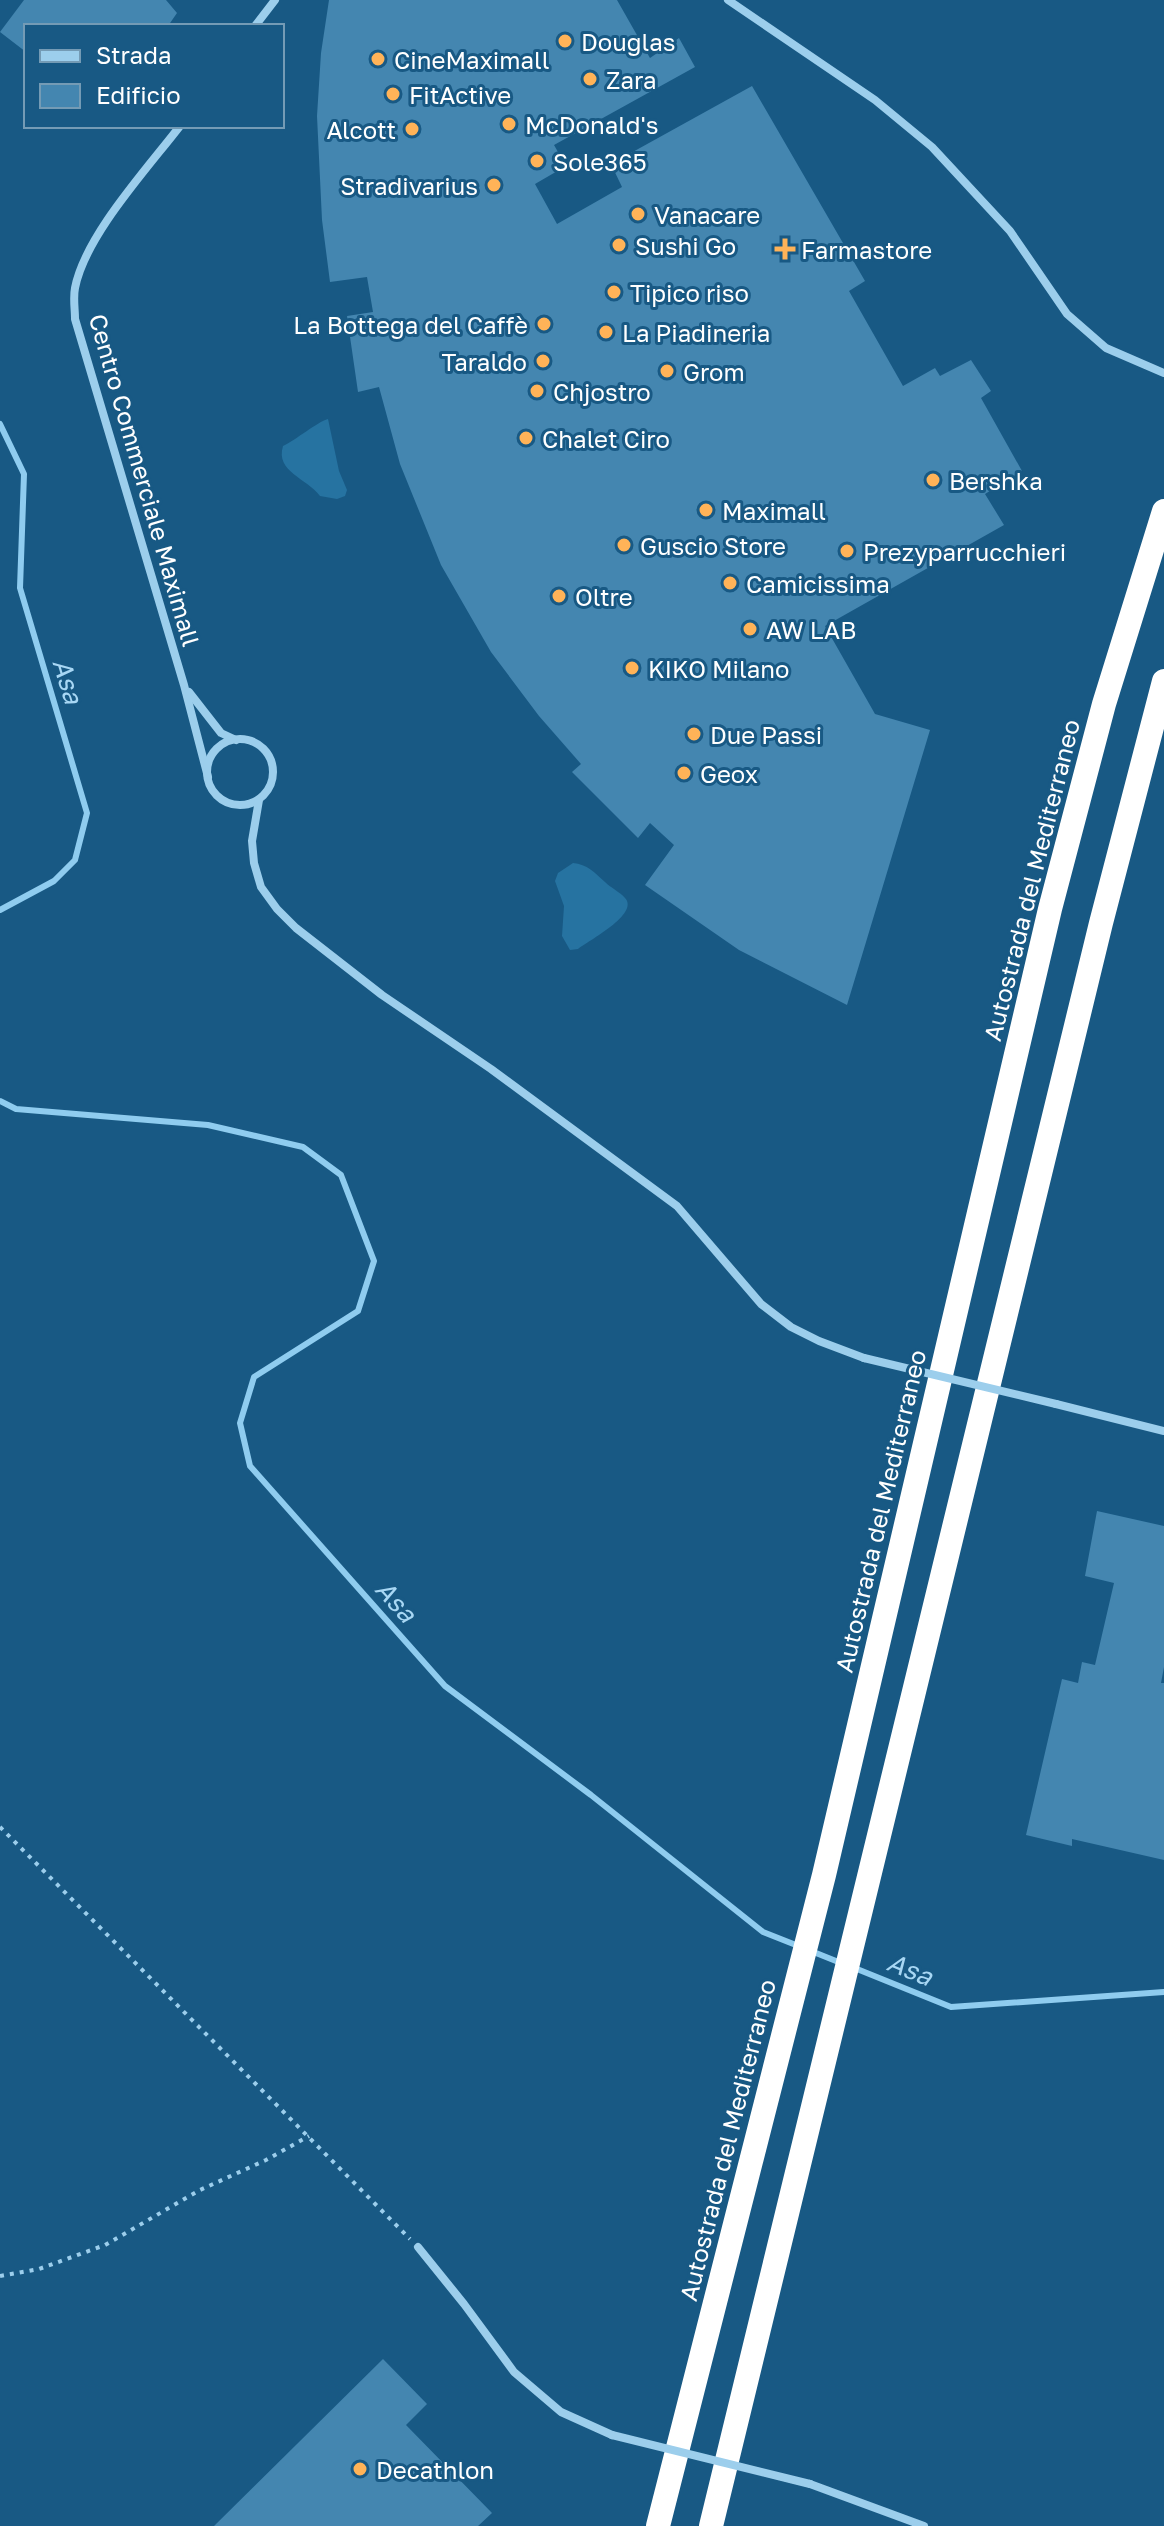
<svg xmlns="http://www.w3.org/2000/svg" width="1164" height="2526" font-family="'Golos Text',sans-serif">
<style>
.green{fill:#2673a1}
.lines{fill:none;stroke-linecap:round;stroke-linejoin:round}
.stream{stroke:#8fccef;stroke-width:6}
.building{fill:#4486b0}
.path{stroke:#9cceec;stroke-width:4;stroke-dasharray:4 6;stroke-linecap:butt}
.minor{stroke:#9cceec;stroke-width:8}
.motorway{stroke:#fff;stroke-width:24}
.minor-bridge{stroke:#9cceec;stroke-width:8}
.poi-dot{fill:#ffb358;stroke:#185984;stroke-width:3}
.labels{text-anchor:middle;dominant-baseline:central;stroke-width:6;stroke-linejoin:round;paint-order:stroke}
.poi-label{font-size:24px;fill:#fff;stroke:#185984;text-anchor:start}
.street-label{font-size:24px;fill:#fff;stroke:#185984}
.water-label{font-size:26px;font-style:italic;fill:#a8d7f4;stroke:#185984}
</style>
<rect width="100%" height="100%" fill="#185984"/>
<!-- green -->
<g class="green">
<path d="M 328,419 L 339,471 L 347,490 L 345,496 L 337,499 L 320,496 C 307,478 275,472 283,446 C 296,440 317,422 328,419 Z"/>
<path d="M 573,863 C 587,864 595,873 605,882 C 611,888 620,892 625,898 C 640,914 588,941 578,949 L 570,950 L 562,936 L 564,906 L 555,881 L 558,873 Z"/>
</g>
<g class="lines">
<!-- stream -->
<g class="stream">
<path d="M 0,424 L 24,474 L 20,588 L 87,813 L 75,860 L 54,881 L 0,910"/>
<path d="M 0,1101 L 16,1109 L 208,1125 L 303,1147 L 341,1175 L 374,1261 L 358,1311 L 254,1377 L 240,1423 L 250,1466 L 445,1686 L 591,1795 L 763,1932 L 801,1947"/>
<path d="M 811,1951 L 841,1963"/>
<path d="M 852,1967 L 951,2007 L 1164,1992"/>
</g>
</g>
<!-- building -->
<g class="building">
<path d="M 24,0 L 166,0 L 177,13 L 168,26 L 26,26 L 26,52 L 0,32 Z"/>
<path d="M 329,0 L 617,0 L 650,58 L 679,38 L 695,67 L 554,145 L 566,166 L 535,184 L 557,224 L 622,187 L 611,164 L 752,86 L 865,281 L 849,291 L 903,386 L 935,368 L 940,376 L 971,360 L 991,391 L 981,398 L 1022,471 L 985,494 L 1004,525 L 825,626 L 875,714 L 930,730 L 847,1005 L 739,950 L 645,885 L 674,845 L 650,823 L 638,838 L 572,772 L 581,764 L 539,716 L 491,652 L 441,565 L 400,464 L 379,387 L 358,392 L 347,316 L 373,312 L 367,277 L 330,282 L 322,220 L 317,116 L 321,53 Z"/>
<path d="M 1097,1511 L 1164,1526 L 1164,1667 L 1161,1683 L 1164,1683 L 1164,1860 L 1072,1839 L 1072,1846 L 1026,1835 L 1062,1679 L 1078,1683 L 1082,1662 L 1095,1665 L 1114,1583 L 1085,1576 Z"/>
<path d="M 383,2359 L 427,2404 L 406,2425 L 492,2513 L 478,2526 L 214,2526 Z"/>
</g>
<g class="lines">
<!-- path -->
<g class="path">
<path d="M 0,1827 L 410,2239"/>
<path d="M 0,2276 L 39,2269 L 105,2245 L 200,2190 L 266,2160 L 309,2136"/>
</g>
<!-- minor -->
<g class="minor">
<path d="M 728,0 L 875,100 L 932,147 L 1010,231 L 1067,314 L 1106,348 L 1164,373"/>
<path d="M 255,26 L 275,0"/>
<path d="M 180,126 C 147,169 85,236 75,288 C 73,298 75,309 75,319 L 184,685 L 208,777"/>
<path d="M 189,692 L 221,733 L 236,740"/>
<circle cx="240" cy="772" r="33"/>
<path d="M 259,800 L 252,841 L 254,863 L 261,887 L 277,909 L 296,928 L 382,995 L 491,1069 L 677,1206 L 761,1304 L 791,1327 L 819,1341 L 864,1358"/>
<path d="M 1056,1404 L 1164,1431"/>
<path d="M 418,2247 L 464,2304 L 514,2372 L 561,2412 L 612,2435"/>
<path d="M 810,2484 L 924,2526"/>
</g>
<!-- motorway -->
<g class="motorway">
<path d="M 658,2526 L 824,1875 L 1050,909 L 1104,704 L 1164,511"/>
<path d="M 711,2526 L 1101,923 L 1164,681"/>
</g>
<!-- minor-bridge -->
<g class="minor-bridge">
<path d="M 864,1358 L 1056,1404"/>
<path d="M 612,2435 L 810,2484"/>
</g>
</g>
<!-- markers -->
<g class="poi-dot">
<circle cx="565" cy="41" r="8"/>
<circle cx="378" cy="59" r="8"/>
<circle cx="590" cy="79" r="8"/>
<circle cx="393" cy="94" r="8"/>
<circle cx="509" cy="124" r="8"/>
<circle cx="412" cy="129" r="8"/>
<circle cx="537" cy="161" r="8"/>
<circle cx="494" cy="185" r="8"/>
<circle cx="638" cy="214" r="8"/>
<circle cx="619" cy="245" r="8"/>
<path d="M781 237h8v8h8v8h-8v8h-8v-8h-8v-8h8z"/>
<circle cx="614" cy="292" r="8"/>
<circle cx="544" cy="324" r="8"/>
<circle cx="606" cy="332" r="8"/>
<circle cx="543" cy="361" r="8"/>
<circle cx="667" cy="371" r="8"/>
<circle cx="537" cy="391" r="8"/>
<circle cx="526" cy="438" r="8"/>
<circle cx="933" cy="480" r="8"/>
<circle cx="706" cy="510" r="8"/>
<circle cx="624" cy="545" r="8"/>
<circle cx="847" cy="551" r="8"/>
<circle cx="730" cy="583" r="8"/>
<circle cx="559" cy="596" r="8"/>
<circle cx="750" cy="629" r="8"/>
<circle cx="632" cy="668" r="8"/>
<circle cx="694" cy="734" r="8"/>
<circle cx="684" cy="773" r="8"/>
<circle cx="360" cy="2469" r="8"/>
</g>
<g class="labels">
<!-- poi labels -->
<g class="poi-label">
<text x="581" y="41">Douglas</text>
<text x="394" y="59">CineMaximall</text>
<text x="606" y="79">Zara</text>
<text x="409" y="94">FitActive</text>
<text x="525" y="124">McDonald's</text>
<text x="396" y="129" text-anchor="end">Alcott</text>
<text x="553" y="161">Sole365</text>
<text x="478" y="185" text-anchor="end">Stradivarius</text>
<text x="654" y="214">Vanacare</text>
<text x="635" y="245">Sushi Go</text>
<text x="801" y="249">Farmastore</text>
<text x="630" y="292">Tipico riso</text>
<text x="528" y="324" text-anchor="end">La Bottega del Caffè</text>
<text x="622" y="332">La Piadineria</text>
<text x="527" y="361" text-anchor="end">Taraldo</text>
<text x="683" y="371">Grom</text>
<text x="553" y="391">Chjostro</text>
<text x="542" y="438">Chalet Ciro</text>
<text x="949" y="480">Bershka</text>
<text x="722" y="510">Maximall</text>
<text x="640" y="545">Guscio Store</text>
<text x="863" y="551">Prezyparrucchieri</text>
<text x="746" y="583">Camicissima</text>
<text x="575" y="596">Oltre</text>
<text x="766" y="629">AW LAB</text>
<text x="648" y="668">KIKO Milano</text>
<text x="710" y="734">Due Passi</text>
<text x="700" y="773">Geox</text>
<text x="376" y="2469">Decathlon</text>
</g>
<!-- street labels -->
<g class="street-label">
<text transform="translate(145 480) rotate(74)">Centro Commerciale Maximall</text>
<text transform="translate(1031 880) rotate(-76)">Autostrada del Mediterraneo</text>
<text transform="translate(880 1511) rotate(-77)">Autostrada del Mediterraneo</text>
<text transform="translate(727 2140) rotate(-76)">Autostrada del Mediterraneo</text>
</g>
<!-- water labels -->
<g class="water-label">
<text transform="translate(68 681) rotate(73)">Asa</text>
<text transform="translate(396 1601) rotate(48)">Asa</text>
<text transform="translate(910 1969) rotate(22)">Asa</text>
</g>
</g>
<!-- legend -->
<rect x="24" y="24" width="260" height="104" fill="#185984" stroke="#749bb5" stroke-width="2"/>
<rect x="40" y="50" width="40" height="12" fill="#9cceec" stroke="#749bb5" stroke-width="2"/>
<text x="96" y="64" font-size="24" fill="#ffffff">Strada</text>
<rect x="40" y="84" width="40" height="24" fill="#4486b0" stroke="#749bb5" stroke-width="2"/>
<text x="96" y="104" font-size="24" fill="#ffffff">Edificio</text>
</svg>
